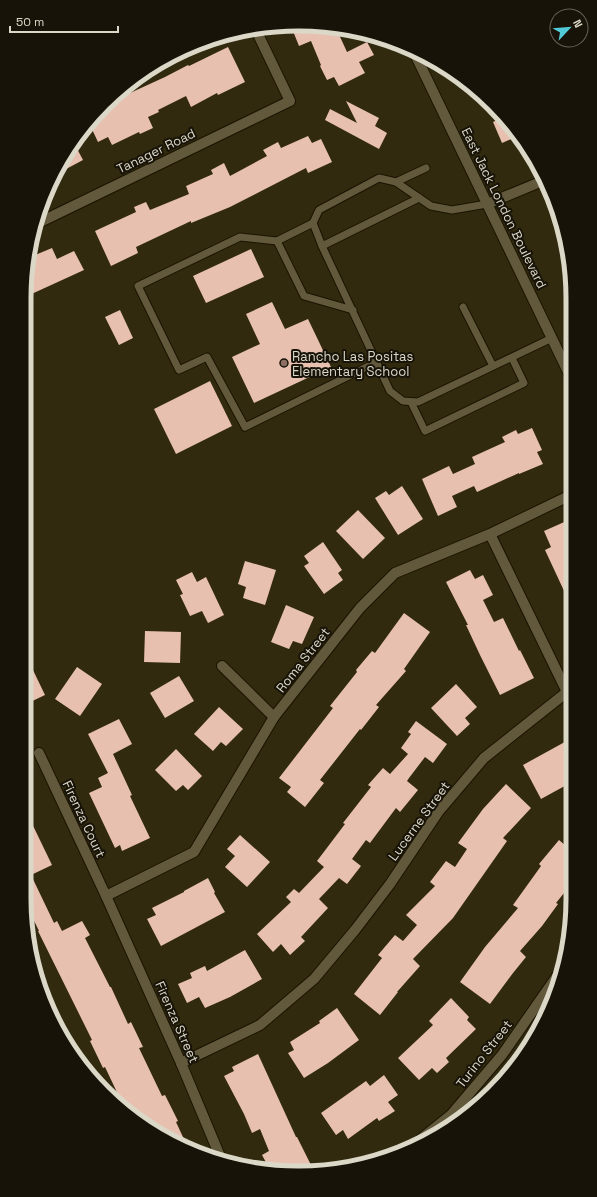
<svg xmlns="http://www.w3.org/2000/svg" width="597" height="1197" font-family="'Space Grotesk',sans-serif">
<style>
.building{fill:#e7c0b0}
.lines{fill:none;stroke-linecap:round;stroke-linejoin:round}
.lane-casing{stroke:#1a1300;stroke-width:9}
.street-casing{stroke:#1a1300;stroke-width:12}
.secondary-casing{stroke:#1a1300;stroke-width:12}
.lane{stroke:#62593c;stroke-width:7}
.street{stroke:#62593c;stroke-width:10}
.secondary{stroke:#62593c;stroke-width:10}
.education-dot{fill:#8d6e63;stroke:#171308;stroke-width:1.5}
.labels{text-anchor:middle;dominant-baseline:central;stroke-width:4;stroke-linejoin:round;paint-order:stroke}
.street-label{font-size:13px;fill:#dcd8c8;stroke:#171308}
.poi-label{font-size:13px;fill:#dcd8c8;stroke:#171308;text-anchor:start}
.rim{fill:none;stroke:#dcd8c8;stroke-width:5}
</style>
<rect width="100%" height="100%" fill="#322a0e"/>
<!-- building -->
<g class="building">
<path d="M 305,25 L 316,25 L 336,28 L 347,52 L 367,42 L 374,55 L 359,62 L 365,73 L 339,86 L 334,77 L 327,80 L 320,66 L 321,65 L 311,41 L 299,46 L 293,31 Z"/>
<path d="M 228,47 L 245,82 L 218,95 L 217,93 L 191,107 L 186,96 L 158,110 L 159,112 L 148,117 L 153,128 L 140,134 L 139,132 L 112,145 L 108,137 L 98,142 L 89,123 L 106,104 L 165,77 L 188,65 L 189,66 Z"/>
<path d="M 346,101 L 379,118 L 375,126 L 387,133 L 379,149 L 325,120 L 330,109 L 357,123 Z"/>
<path d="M 502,118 L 518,136 L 502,143 L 493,122 Z"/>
<path d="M 308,136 L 312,143 L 321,139 L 332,162 L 308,173 L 306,168 L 230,207 L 191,223 L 191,221 L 136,247 L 138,253 L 111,266 L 95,231 L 136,212 L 134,207 L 146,202 L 150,210 L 189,194 L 186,186 L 213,174 L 211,170 L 224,163 L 230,176 L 267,156 L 263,150 L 278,142 L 281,148 Z"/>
<path d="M 74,143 L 83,160 L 53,176 Z"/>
<path d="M 52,248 L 57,259 L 74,251 L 84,270 L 25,297 L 25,281 L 28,258 Z"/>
<path d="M 251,249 L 264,277 L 206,303 L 193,276 Z"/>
<path d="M 272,302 L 285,329 L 308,319 L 331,367 L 254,403 L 232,357 L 260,344 L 246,314 Z"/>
<path d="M 120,310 L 133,338 L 119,345 L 105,317 Z"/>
<path d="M 210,381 L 232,426 L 176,454 L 154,409 Z"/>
<path d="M 532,428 L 542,450 L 537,452 L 543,464 L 519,474 L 519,473 L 477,492 L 474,486 L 452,496 L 457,507 L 438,516 L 422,479 L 449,466 L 453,474 L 475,464 L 472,457 L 505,442 L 502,437 L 516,430 L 518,434 Z"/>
<path d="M 402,486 L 423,519 L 398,535 L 375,498 L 386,491 L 389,495 Z"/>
<path d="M 358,510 L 385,538 L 363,559 L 336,531 Z"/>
<path d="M 571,519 L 571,555 L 572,608 L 545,550 L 551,547 L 544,531 Z"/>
<path d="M 323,542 L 342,570 L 338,573 L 343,580 L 324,594 L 304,566 L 309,563 L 304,556 Z"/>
<path d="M 245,561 L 276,570 L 265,605 L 243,598 L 246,587 L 238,584 Z"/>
<path d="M 470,570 L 475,579 L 483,575 L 493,595 L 483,600 L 494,622 L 503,618 L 519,651 L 520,650 L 534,678 L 500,695 L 480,655 L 466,625 L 468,625 L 446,582 Z"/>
<path d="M 192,572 L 197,582 L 206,577 L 224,615 L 208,623 L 202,611 L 190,616 L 180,595 L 183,594 L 176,580 Z"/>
<path d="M 286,605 L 314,617 L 302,644 L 293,641 L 289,649 L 271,642 Z"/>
<path d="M 404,613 L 430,632 L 404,669 L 406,671 L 376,705 L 379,707 L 361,730 L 360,729 L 320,780 L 324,783 L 305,807 L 287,792 L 291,787 L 279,778 L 333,708 L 330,706 L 357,672 L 356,670 L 372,651 L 375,653 Z"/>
<path d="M 145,631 L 181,632 L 180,663 L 144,662 Z"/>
<path d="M 77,667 L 102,684 L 80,716 L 55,699 Z"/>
<path d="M 32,668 L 45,695 L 24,705 L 24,671 Z"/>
<path d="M 179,676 L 194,701 L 165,718 L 150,693 Z"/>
<path d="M 456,684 L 477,707 L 465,718 L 470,724 L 457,736 L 431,708 Z"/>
<path d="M 219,707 L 243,729 L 226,746 L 221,742 L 213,751 L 194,734 Z"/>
<path d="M 119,719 L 132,744 L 113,754 L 132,795 L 130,796 L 150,838 L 122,851 L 120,845 L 115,848 L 89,793 L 102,787 L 98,778 L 108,773 L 88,734 Z"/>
<path d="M 416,721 L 447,744 L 433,763 L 425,757 L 409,778 L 407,781 L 418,790 L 400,812 L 396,808 L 370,843 L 366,840 L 352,859 L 361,866 L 347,884 L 339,878 L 319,899 L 328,908 L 301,937 L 305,941 L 290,955 L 281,944 L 273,952 L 257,934 L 291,902 L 286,897 L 294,889 L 299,893 L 324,867 L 317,861 L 345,824 L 343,823 L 371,787 L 368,785 L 383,768 L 390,774 L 408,754 L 401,748 L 411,734 L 408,732 Z"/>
<path d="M 572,738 L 572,782 L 541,799 L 523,765 Z"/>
<path d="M 176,749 L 202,776 L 188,790 L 183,785 L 176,791 L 155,770 Z"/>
<path d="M 506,784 L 531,808 L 503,838 L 507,841 L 453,918 L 413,959 L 420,966 L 397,992 L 398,992 L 380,1015 L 354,994 L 382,958 L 378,955 L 395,935 L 403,941 L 417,925 L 406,915 L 435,886 L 430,882 L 446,861 L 455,867 L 467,849 L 458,843 L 483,809 Z"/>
<path d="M 24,807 L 52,865 L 31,875 L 54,923 L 57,921 L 62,931 L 82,921 L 90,935 L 85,938 L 110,987 L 111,987 L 128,1024 L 131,1022 L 143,1047 L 139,1048 L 162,1096 L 165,1095 L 178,1121 L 176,1122 L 189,1150 L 146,1127 L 123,1105 L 105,1067 L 103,1068 L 90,1041 L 92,1040 L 38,931 L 39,931 L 24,900 Z"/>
<path d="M 240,835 L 270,862 L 247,887 L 225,867 L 235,856 L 227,849 Z"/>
<path d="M 559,840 L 572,851 L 572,883 L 556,903 L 558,904 L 542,926 L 520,951 L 526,957 L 513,973 L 490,1004 L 460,982 L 485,947 L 518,908 L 513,905 L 541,866 L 539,864 Z"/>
<path d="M 208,878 L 215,892 L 214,893 L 225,912 L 161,946 L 147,919 L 156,915 L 152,908 L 184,892 L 184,891 Z"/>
<path d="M 245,950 L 262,979 L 230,997 L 205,1008 L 199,997 L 187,1003 L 178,984 L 192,978 L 190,973 L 205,966 L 207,971 Z"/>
<path d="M 451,998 L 469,1017 L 467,1020 L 476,1029 L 446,1058 L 449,1062 L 437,1073 L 432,1068 L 419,1080 L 398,1058 L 433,1025 L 429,1021 Z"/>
<path d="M 337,1008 L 359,1040 L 328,1063 L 304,1078 L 288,1053 L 294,1050 L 290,1042 L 320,1023 L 319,1021 Z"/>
<path d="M 258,1054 L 296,1137 L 297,1137 L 311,1165 L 302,1170 L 269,1168 L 262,1155 L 269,1151 L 260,1129 L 252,1133 L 244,1114 L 224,1076 L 234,1071 L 232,1067 Z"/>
<path d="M 384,1075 L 398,1095 L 388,1102 L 395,1111 L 379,1121 L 377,1118 L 348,1139 L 343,1130 L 336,1135 L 321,1113 L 366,1081 L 370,1086 Z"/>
</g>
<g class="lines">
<defs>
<g id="lane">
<path d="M 396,182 L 426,168"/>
<path d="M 487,204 L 452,210 L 431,206 L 396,182 L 379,178 L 319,210 L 313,223 L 322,246 L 390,391 L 403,401 L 418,402 L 552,338"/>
<path d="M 313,223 L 277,241 L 304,296 L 353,310"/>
<path d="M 277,241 L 240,237 L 138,286 L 179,370 L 207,357 L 245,427 L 377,362"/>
<path d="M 322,246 L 419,198"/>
<path d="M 463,307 L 493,366"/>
<path d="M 411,402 L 425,431 L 524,383 L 512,358"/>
</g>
<g id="street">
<path d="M 487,204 L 545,180"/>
<path d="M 34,225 L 290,101 L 255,28"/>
<path d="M 222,666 L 274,717"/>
<path d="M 39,753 L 106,896 L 181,1063 L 222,1161"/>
<path d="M 106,896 L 194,852 L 274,717 L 360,608 L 395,573 L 490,534 L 571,495"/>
<path d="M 181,1063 L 260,1025 L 314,979 L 355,930 L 390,884 L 439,811 L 484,758 L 567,692 L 490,534"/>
<path d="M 411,1147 L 451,1115 L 502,1055 L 564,966"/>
</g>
<path id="secondary" d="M 413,50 L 571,378"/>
</defs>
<!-- lane casing -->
<use href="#lane" class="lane-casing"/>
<!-- street casing -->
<use href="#street" class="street-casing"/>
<!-- secondary casing -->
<use href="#secondary" class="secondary-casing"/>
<!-- lane -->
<use href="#lane" class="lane"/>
<!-- street -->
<use href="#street" class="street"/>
<!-- secondary -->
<use href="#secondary" class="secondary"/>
</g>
<!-- markers -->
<circle class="education-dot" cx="284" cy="363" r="4"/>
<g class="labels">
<!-- street labels -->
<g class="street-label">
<text transform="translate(156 151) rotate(-26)">Tanager Road</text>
<text transform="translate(504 208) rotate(64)">East Jack London Boulevard</text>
<text transform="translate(303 660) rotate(-52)">Roma Street</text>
<text transform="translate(84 819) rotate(65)">Firenza Court</text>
<text transform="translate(419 821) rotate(-54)">Lucerne Street</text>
<text transform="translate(177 1022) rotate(66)">Firenza Street</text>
<text transform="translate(484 1054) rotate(-52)">Turino Street</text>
</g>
<!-- poi labels -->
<g class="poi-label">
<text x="292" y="356">Rancho Las Positas<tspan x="292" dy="15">Elementary School</tspan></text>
</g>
</g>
<!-- crop -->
<path d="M0 0H597V1197H0ZM298 31H299A267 267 0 0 1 566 298V899A267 267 0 0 1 299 1166H298A267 267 0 0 1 31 899V298A267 267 0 0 1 298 31Z" fill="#171308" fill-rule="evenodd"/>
<path class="rim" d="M298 31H299A267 267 0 0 1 566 298V899A267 267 0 0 1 299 1166H298A267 267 0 0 1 31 899V298A267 267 0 0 1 298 31Z"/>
<!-- north arrow -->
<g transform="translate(569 28) rotate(64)"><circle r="19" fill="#171308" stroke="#666255"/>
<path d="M0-3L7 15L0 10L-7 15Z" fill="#52cbd8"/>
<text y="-6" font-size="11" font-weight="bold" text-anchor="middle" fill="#dcd8c8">N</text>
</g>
<!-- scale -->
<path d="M10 26v6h108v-6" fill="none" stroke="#dcd8c8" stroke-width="2"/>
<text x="16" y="26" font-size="12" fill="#dcd8c8" stroke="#171308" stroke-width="3" paint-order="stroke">50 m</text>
</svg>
